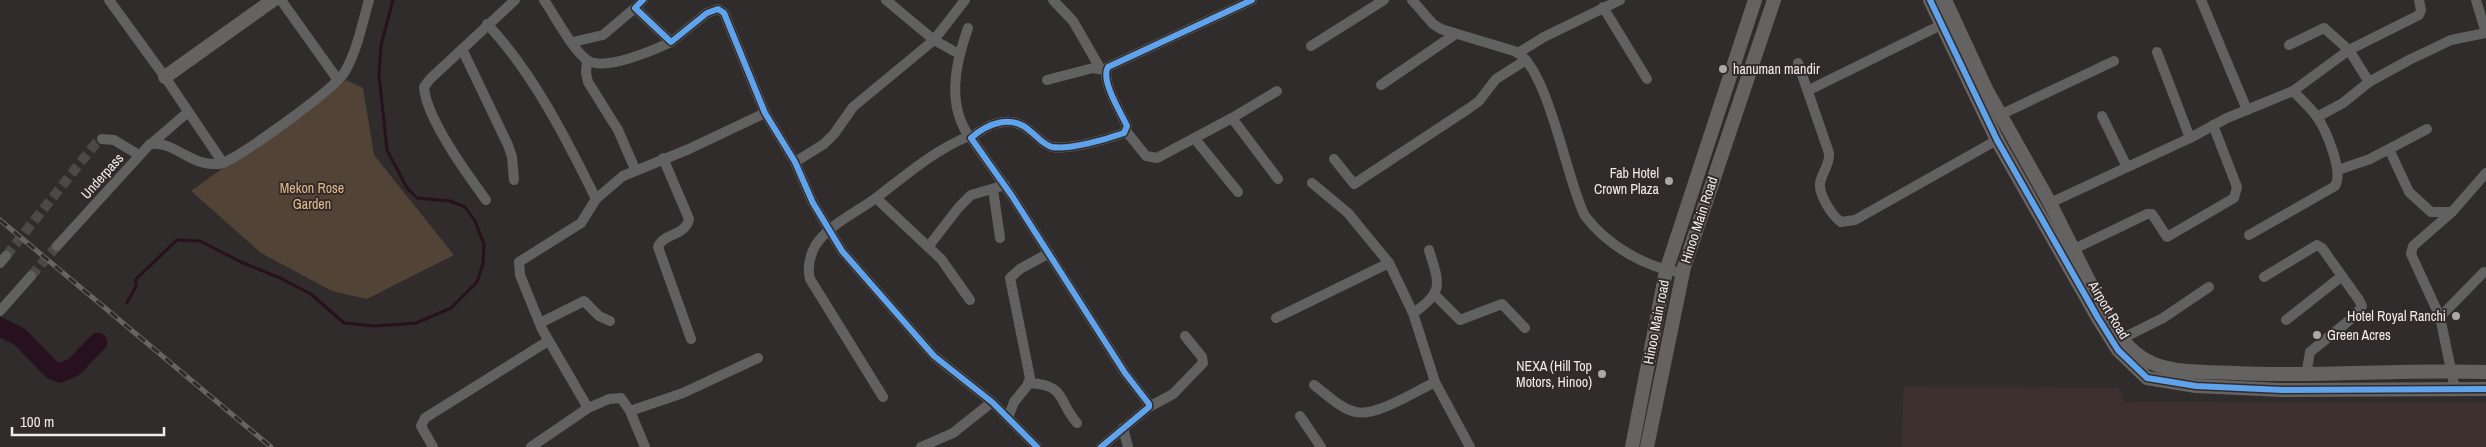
<svg xmlns="http://www.w3.org/2000/svg" width="2486" height="447" font-family="'Archivo Narrow',sans-serif">
<style>
.built{fill:#3e302f}
.park{fill:#514336}
.lines{fill:none;stroke-linecap:round;stroke-linejoin:round}
.stream{stroke:#28111e;stroke-width:3}
.river{stroke:#28111e;stroke-width:19}
.street-tunnel{stroke:#4d4948;stroke-width:10;stroke-dasharray:10 5;stroke-linecap:butt}
.street{stroke:#626161;stroke-width:10}
.secondary{stroke:#656362;stroke-width:14}
.rail-casing{stroke:#676464;stroke-width:5}
.rail{stroke:#322b2a;stroke-width:3;stroke-dasharray:9;stroke-linecap:butt}
.cycleway-casing{stroke:#322b2a;stroke-width:9}
.cycleway{stroke:#60a3ed;stroke-width:6}
.poi-dot{fill:#ada8a8;stroke:#322b2a;stroke-width:2}
.labels{text-anchor:middle;dominant-baseline:central;stroke-width:4;stroke-linejoin:round;paint-order:stroke}
.poi-label{font-size:14px;fill:#f1ebea;stroke:#322b2a;text-anchor:end}
.street-label{font-size:14px;fill:#f1ebea;stroke:#322b2a}
.park-label{font-size:14px;fill:#e2b789;stroke:#322b2a}
</style>
<rect width="100%" height="100%" fill="#302c2c"/>
<!-- built -->
<path class="built" d="M 1903,387 L 2119,388 L 2124,402 L 2486,403 L 2486,447 L 1902,447 Z"/>
<!-- park -->
<path class="park" d="M 346,80 L 363,88 L 374,155 L 454,255 L 367,299 L 332,291 L 261,253 L 191,191 Z"/>
<g class="lines">
<!-- stream -->
<path class="stream" d="M 127,303 L 136,286 L 136,279 L 177,240 L 200,241 L 241,262 L 280,278 L 311,294 L 344,323 L 375,326 L 416,323 L 451,308 L 477,282 L 483,264 L 484,244 L 475,221 L 465,207 L 450,201 L 417,198 L 407,188 L 387,150 L 379,75 L 381,45 L 393,0"/>
<!-- river -->
<path class="river" d="M 0,327 L 20,337 L 52,370 L 60,373 L 74,367 L 98,342"/>
<!-- street-tunnel -->
<g class="street-tunnel">
<path d="M 6,256 L 96,143 L 102,139"/>
<path d="M 31,276 L 57,246"/>
</g>
<!-- street -->
<g class="street">
<path d="M 109,0 L 165,77 L 223,163"/>
<path d="M 281,0 L 338,80"/>
<path d="M 544,0 C 555,16 572,49 587,60 C 604,72 654,50 671,42"/>
<path d="M 643,0 L 635,8 L 671,42 L 707,13 L 718,9 L 724,13 L 765,113 L 795,162 L 813,203 L 842,251 L 934,356 L 992,402 L 1037,447"/>
<path d="M 886,0 L 934,40 L 959,54"/>
<path d="M 1053,0 L 1073,21 L 1100,68"/>
<path d="M 1412,0 L 1433,24 L 1441,29 L 1514,51 C 1548,64 1567,183 1585,216 C 1608,246 1646,268 1683,273"/>
<path d="M 2201,0 L 2247,110"/>
<path d="M 2476,0 L 2486,33"/>
<path d="M 1603,7 L 1647,79"/>
<path d="M 487,24 C 532,71 567,140 596,199"/>
<path d="M 968,28 C 955,64 946,106 971,139"/>
<path d="M 573,42 L 603,35 L 635,8"/>
<path d="M 2289,45 L 2324,28 L 2349,50 L 2419,15 L 2421,10 L 2419,0"/>
<path d="M 1311,46 L 1384,0"/>
<path d="M 462,49 L 508,145 L 512,157 L 514,180"/>
<path d="M 2157,52 L 2190,138"/>
<path d="M 1518,53 L 1544,37 L 1620,0"/>
<path d="M 587,60 L 586,73 L 588,82 L 618,130 L 635,169"/>
<path d="M 1798,63 L 1829,153 C 1830,166 1821,173 1820,184 C 1819,195 1832,216 1841,222 L 1855,220 L 1997,140"/>
<path d="M 1047,80 L 1093,68 L 1104,70"/>
<path d="M 1381,85 L 1454,35"/>
<path d="M 1809,90 L 1947,22"/>
<path d="M 2000,115 L 2114,61"/>
<path d="M 2102,116 L 2127,167"/>
<path d="M 2317,117 L 2343,103 L 2369,82 L 2409,60 L 2451,40 L 2486,33"/>
<path d="M 1232,118 L 1278,179"/>
<path d="M 1126,131 L 1146,156 L 1157,158 L 1232,118 L 1277,91"/>
<path d="M 102,139 L 114,140 L 139,155"/>
<path d="M 1195,139 L 1238,192"/>
<path d="M 151,144 L 188,112"/>
<path d="M 2389,149 L 2409,192 L 2431,212 L 2452,212"/>
<path d="M 663,158 L 689,219 C 686,236 663,233 658,247 L 691,339"/>
<path d="M 1334,159 L 1354,184 L 1468,109 L 1479,101 L 1496,79 L 1526,60"/>
<path d="M 795,162 L 824,144 L 834,134 L 853,107 L 934,40 L 965,0"/>
<path d="M 2338,170 L 2370,159 L 2427,129"/>
<path d="M 1312,183 L 1348,213 L 1389,263 L 1413,313 L 1435,382 L 1470,447"/>
<path d="M 993,189 L 1000,238"/>
<path d="M 876,198 L 941,259 L 970,300"/>
<path d="M 486,200 C 467,174 426,118 424,87 L 430,79 L 515,0"/>
<path d="M 2050,203 L 2190,138 L 2227,118 L 2293,91 L 2349,50 L 2369,82"/>
<path d="M 2249,235 L 2335,186 C 2344,172 2326,130 2317,117 C 2311,108 2301,99 2293,91"/>
<path d="M 57,246 L 150,144 C 176,140 192,170 223,163 C 245,153 331,92 344,73 C 357,52 362,24 369,0"/>
<path d="M 928,247 L 959,207 L 971,195 L 1005,185"/>
<path d="M 2074,249 L 2147,214 L 2152,214 L 2167,237 L 2234,198 L 2237,187 L 2213,125"/>
<path d="M 0,263 L 6,256"/>
<path d="M 2264,277 L 2317,245 L 2322,248 L 2359,300 L 2362,306 L 2356,315 L 2310,352 L 2306,375"/>
<path d="M 1435,295 L 1460,320 L 1502,304 L 1525,328"/>
<path d="M 0,311 L 31,276"/>
<path d="M 1413,313 C 1445,292 1439,283 1429,250"/>
<path d="M 2440,317 L 2411,254 L 2413,246 L 2452,212 L 2486,173"/>
<path d="M 1276,318 L 1389,263"/>
<path d="M 2286,320 L 2342,276"/>
<path d="M 540,323 L 584,301 L 599,316 L 610,321"/>
<path d="M 2121,339 L 2163,318 L 2209,287"/>
<path d="M 1029,383 C 1067,385 1057,400 1077,423"/>
<path d="M 1314,385 C 1326,394 1341,409 1356,412 C 1375,417 1417,391 1435,382"/>
<path d="M 2455,389 L 2440,317 L 2484,272"/>
<path d="M 883,397 L 810,279 C 807,268 810,256 815,246 C 828,225 857,212 876,198 C 906,175 933,151 969,136"/>
<path d="M 1149,407 L 1173,394 L 1203,363 L 1202,357 L 1185,336"/>
<path d="M 588,408 L 609,399 L 621,398 L 630,411 L 645,447"/>
<path d="M 630,411 L 683,393 L 758,358"/>
<path d="M 1300,416 L 1321,447"/>
<path d="M 1008,418 L 1014,402 L 1027,386 L 1030,378 L 1010,278 L 1020,269 L 1049,253"/>
<path d="M 1123,428 L 1128,447"/>
<path d="M 433,447 L 421,426 L 425,418 L 548,341"/>
<path d="M 531,447 L 588,408 L 542,329 L 520,275 L 519,262 L 581,223 L 596,199 L 623,176 L 689,149 L 765,113"/>
<path d="M 921,447 L 953,433 L 992,402"/>
<path d="M 1101,447 L 1149,407 L 1149,404 L 1125,373 L 1012,196 L 971,138 C 988,123 1012,114 1030,131 C 1037,136 1043,145 1052,147 C 1070,150 1107,139 1124,133 L 1127,126 C 1121,113 1100,80 1108,67 L 1252,0"/>
</g>
<!-- secondary -->
<g class="secondary">
<path d="M 1930,0 L 1997,140 L 2098,318 L 2118,350 L 2147,378 L 2196,386 L 2282,390 L 2486,389"/>
<path d="M 1945,0 L 1987,91 L 2050,203 L 2109,321 C 2119,337 2134,356 2152,363 C 2174,373 2211,372 2235,373 C 2319,377 2402,369 2486,372"/>
<path d="M 165,77 L 273,0"/>
<path d="M 1632,447 L 1666,271 L 1755,0"/>
<path d="M 1647,447 L 1684,267 L 1774,0"/>
</g>
<defs>
<path id="rail" d="M 0,220 L 271,447"/>
</defs>
<!-- rail casing -->
<use href="#rail" class="rail-casing"/>
<!-- rail -->
<use href="#rail" class="rail"/>
<defs>
<g id="cycleway">
<path d="M 643,0 L 635,8 L 671,42 L 707,13 L 718,9 L 724,13 L 765,113 L 795,162 L 813,203 L 842,251 L 934,356 L 992,402 L 1037,447"/>
<path d="M 1930,0 L 1997,140 L 2098,318 L 2118,350 L 2147,378 L 2196,386 L 2282,390 L 2486,389"/>
<path d="M 1101,447 L 1149,407 L 1149,404 L 1125,373 L 1012,196 L 971,138 C 988,123 1012,114 1030,131 C 1037,136 1043,145 1052,147 C 1070,150 1107,139 1124,133 L 1127,126 C 1121,113 1100,80 1108,67 L 1252,0"/>
</g>
</defs>
<!-- cycleway casing -->
<use href="#cycleway" class="cycleway-casing"/>
<!-- cycleway -->
<use href="#cycleway" class="cycleway"/>
</g>
<!-- markers -->
<g class="poi-dot">
<circle cx="1723" cy="69" r="5"/>
<circle cx="1669" cy="181" r="5"/>
<circle cx="2456" cy="316" r="5"/>
<circle cx="2317" cy="335" r="5"/>
<circle cx="1602" cy="374" r="5"/>
</g>
<g class="labels">
<!-- poi labels -->
<g class="poi-label">
<text x="1733" y="69" text-anchor="start">hanuman mandir</text>
<text x="1659" y="173">Fab Hotel<tspan x="1659" dy="16">Crown Plaza</tspan></text>
<text x="2446" y="316">Hotel Royal Ranchi</text>
<text x="2327" y="335" text-anchor="start">Green Acres</text>
<text x="1592" y="366">NEXA (Hill Top<tspan x="1592" dy="16">Motors, Hinoo)</tspan></text>
</g>
<!-- street labels -->
<g class="street-label">
<text transform="translate(102 176) rotate(-48)">Underpass</text>
<text transform="translate(1699 220) rotate(-72)">Hinoo Main Road</text>
<text transform="translate(2109 310) rotate(59)">Airport Road</text>
<text transform="translate(1656 322) rotate(-79)">Hinoo Main road</text>
</g>
<!-- park labels -->
<g class="park-label">
<text x="312" y="188">Mekon Rose<tspan x="312" dy="16">Garden</tspan></text>
</g>
</g>
<!-- scale -->
<path d="M12 427v8h152v-8" fill="none" stroke="#f1ebea" stroke-width="2.5"/>
<text x="20" y="427" font-size="15" fill="#f1ebea" stroke="#322b2a" stroke-width="4" paint-order="stroke">100 m</text>
</svg>
